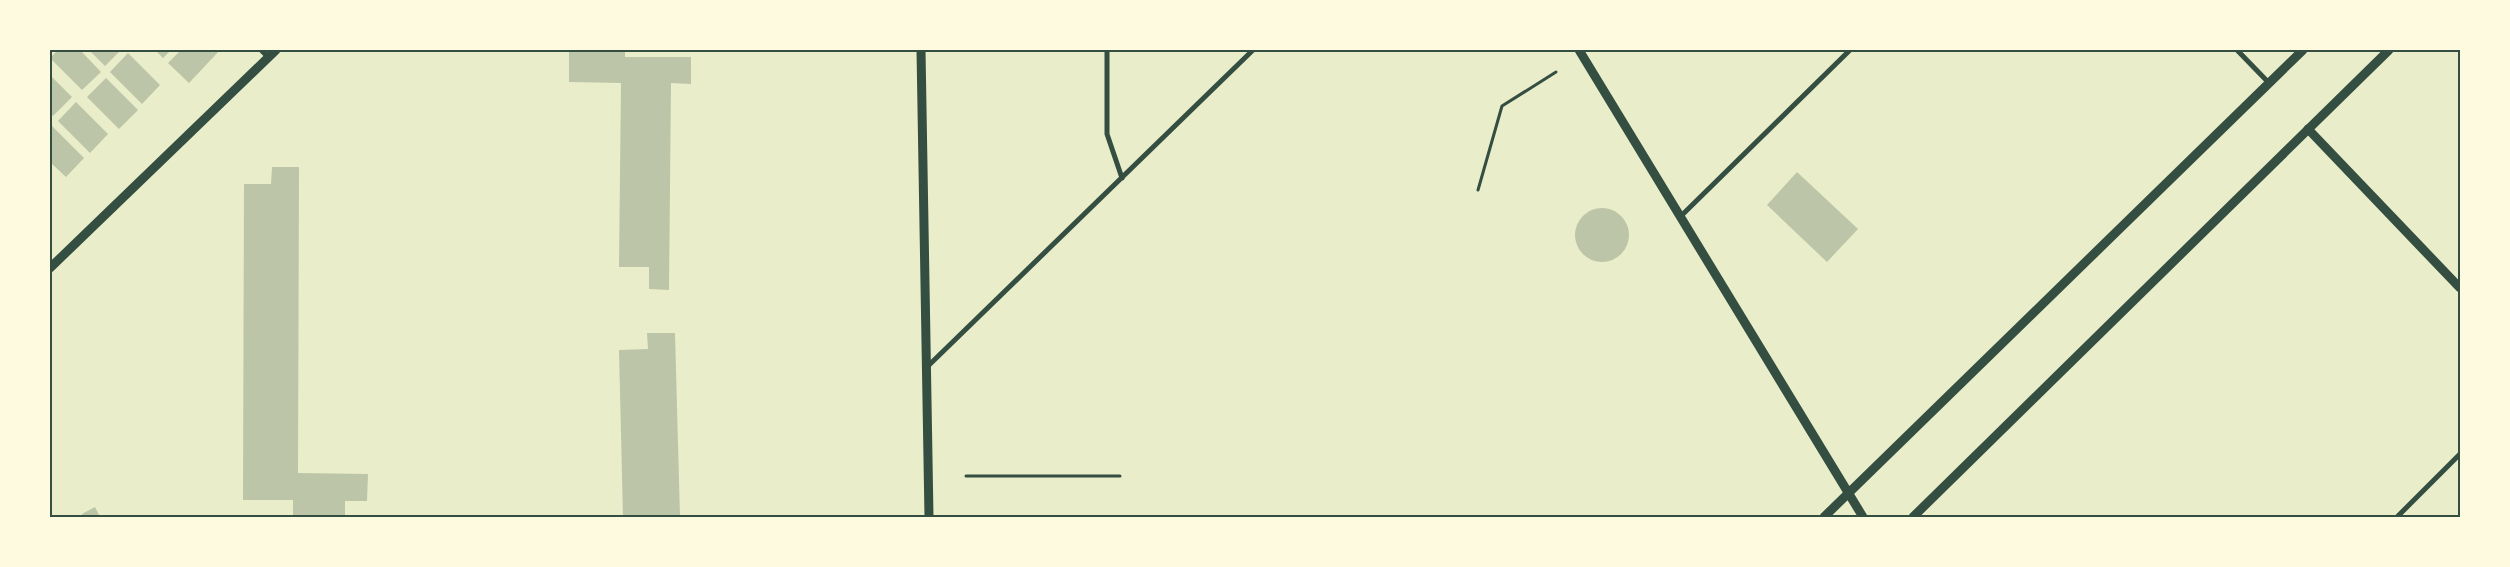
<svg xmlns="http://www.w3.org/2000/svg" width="2510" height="567" font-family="'Titillium Web',sans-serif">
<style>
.building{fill:#bcc5a7}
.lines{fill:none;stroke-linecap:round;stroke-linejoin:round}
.path{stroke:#344e41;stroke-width:3}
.minor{stroke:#344e41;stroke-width:5}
.tertiary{stroke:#344e41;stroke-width:9}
.neatline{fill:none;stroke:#344e41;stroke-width:2}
</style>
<rect width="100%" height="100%" fill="#e9edc9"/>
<!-- building -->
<g class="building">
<path d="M 58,50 L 80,50 L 101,72 L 82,90 L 50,58 Z"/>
<path d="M 89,50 L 121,50 L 105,66 Z"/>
<path d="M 155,50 L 171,50 L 163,58 Z"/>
<path d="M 181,50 L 220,50 L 189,83 L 168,63 Z"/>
<path d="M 569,50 L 625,50 L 625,57 L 691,57 L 691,84 L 671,83 L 669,290 L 649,289 L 649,267 L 619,267 L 621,83 L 569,82 Z"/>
<path d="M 128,53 L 160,85 L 142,104 L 110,72 Z"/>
<path d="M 50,75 L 72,97 L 53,116 L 50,113 Z"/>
<path d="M 106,78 L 138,110 L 119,129 L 87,97 Z"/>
<path d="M 76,102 L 108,134 L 90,153 L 58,121 Z"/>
<path d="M 52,126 L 84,158 L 66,177 L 50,162 L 50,128 Z"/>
<path d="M 272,167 L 299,167 L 298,473 L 368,474 L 367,501 L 345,501 L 345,517 L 293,517 L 293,500 L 243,500 L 244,184 L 271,184 Z"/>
<path d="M 1797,172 L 1858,229 L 1827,262 L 1767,205 Z"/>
<circle cx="1602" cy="235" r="27"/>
<path d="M 647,333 L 675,333 L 680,517 L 623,517 L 619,350 L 648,349 Z"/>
<path d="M 95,507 L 100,517 L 84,517 L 82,514 Z"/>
</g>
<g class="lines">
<!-- path -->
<g class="path">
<path d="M 1478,190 L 1502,106 L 1556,72"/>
<path d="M 966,476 L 1120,476"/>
</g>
<!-- minor -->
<g class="minor">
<path d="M 261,50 L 268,57"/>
<path d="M 1107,50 L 1107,134 L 1122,178"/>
<path d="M 2237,50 L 2269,83"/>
<path d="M 1680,217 L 1850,50"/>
<path d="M 927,367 L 1253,50"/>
<path d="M 2397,517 L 2460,454"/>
</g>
<!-- tertiary -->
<g class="tertiary">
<path d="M 921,50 L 929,517"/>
<path d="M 1579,50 L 1863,517"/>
<path d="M 2308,129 L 2460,288"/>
<path d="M 50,268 L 276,50"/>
<path d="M 1824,517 L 2303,50"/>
<path d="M 1913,517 L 2389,50"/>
</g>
</g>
<!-- border -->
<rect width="2510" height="567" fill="none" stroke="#fefae0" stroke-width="102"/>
<rect x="51" y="51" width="2408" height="465" class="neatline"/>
</svg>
